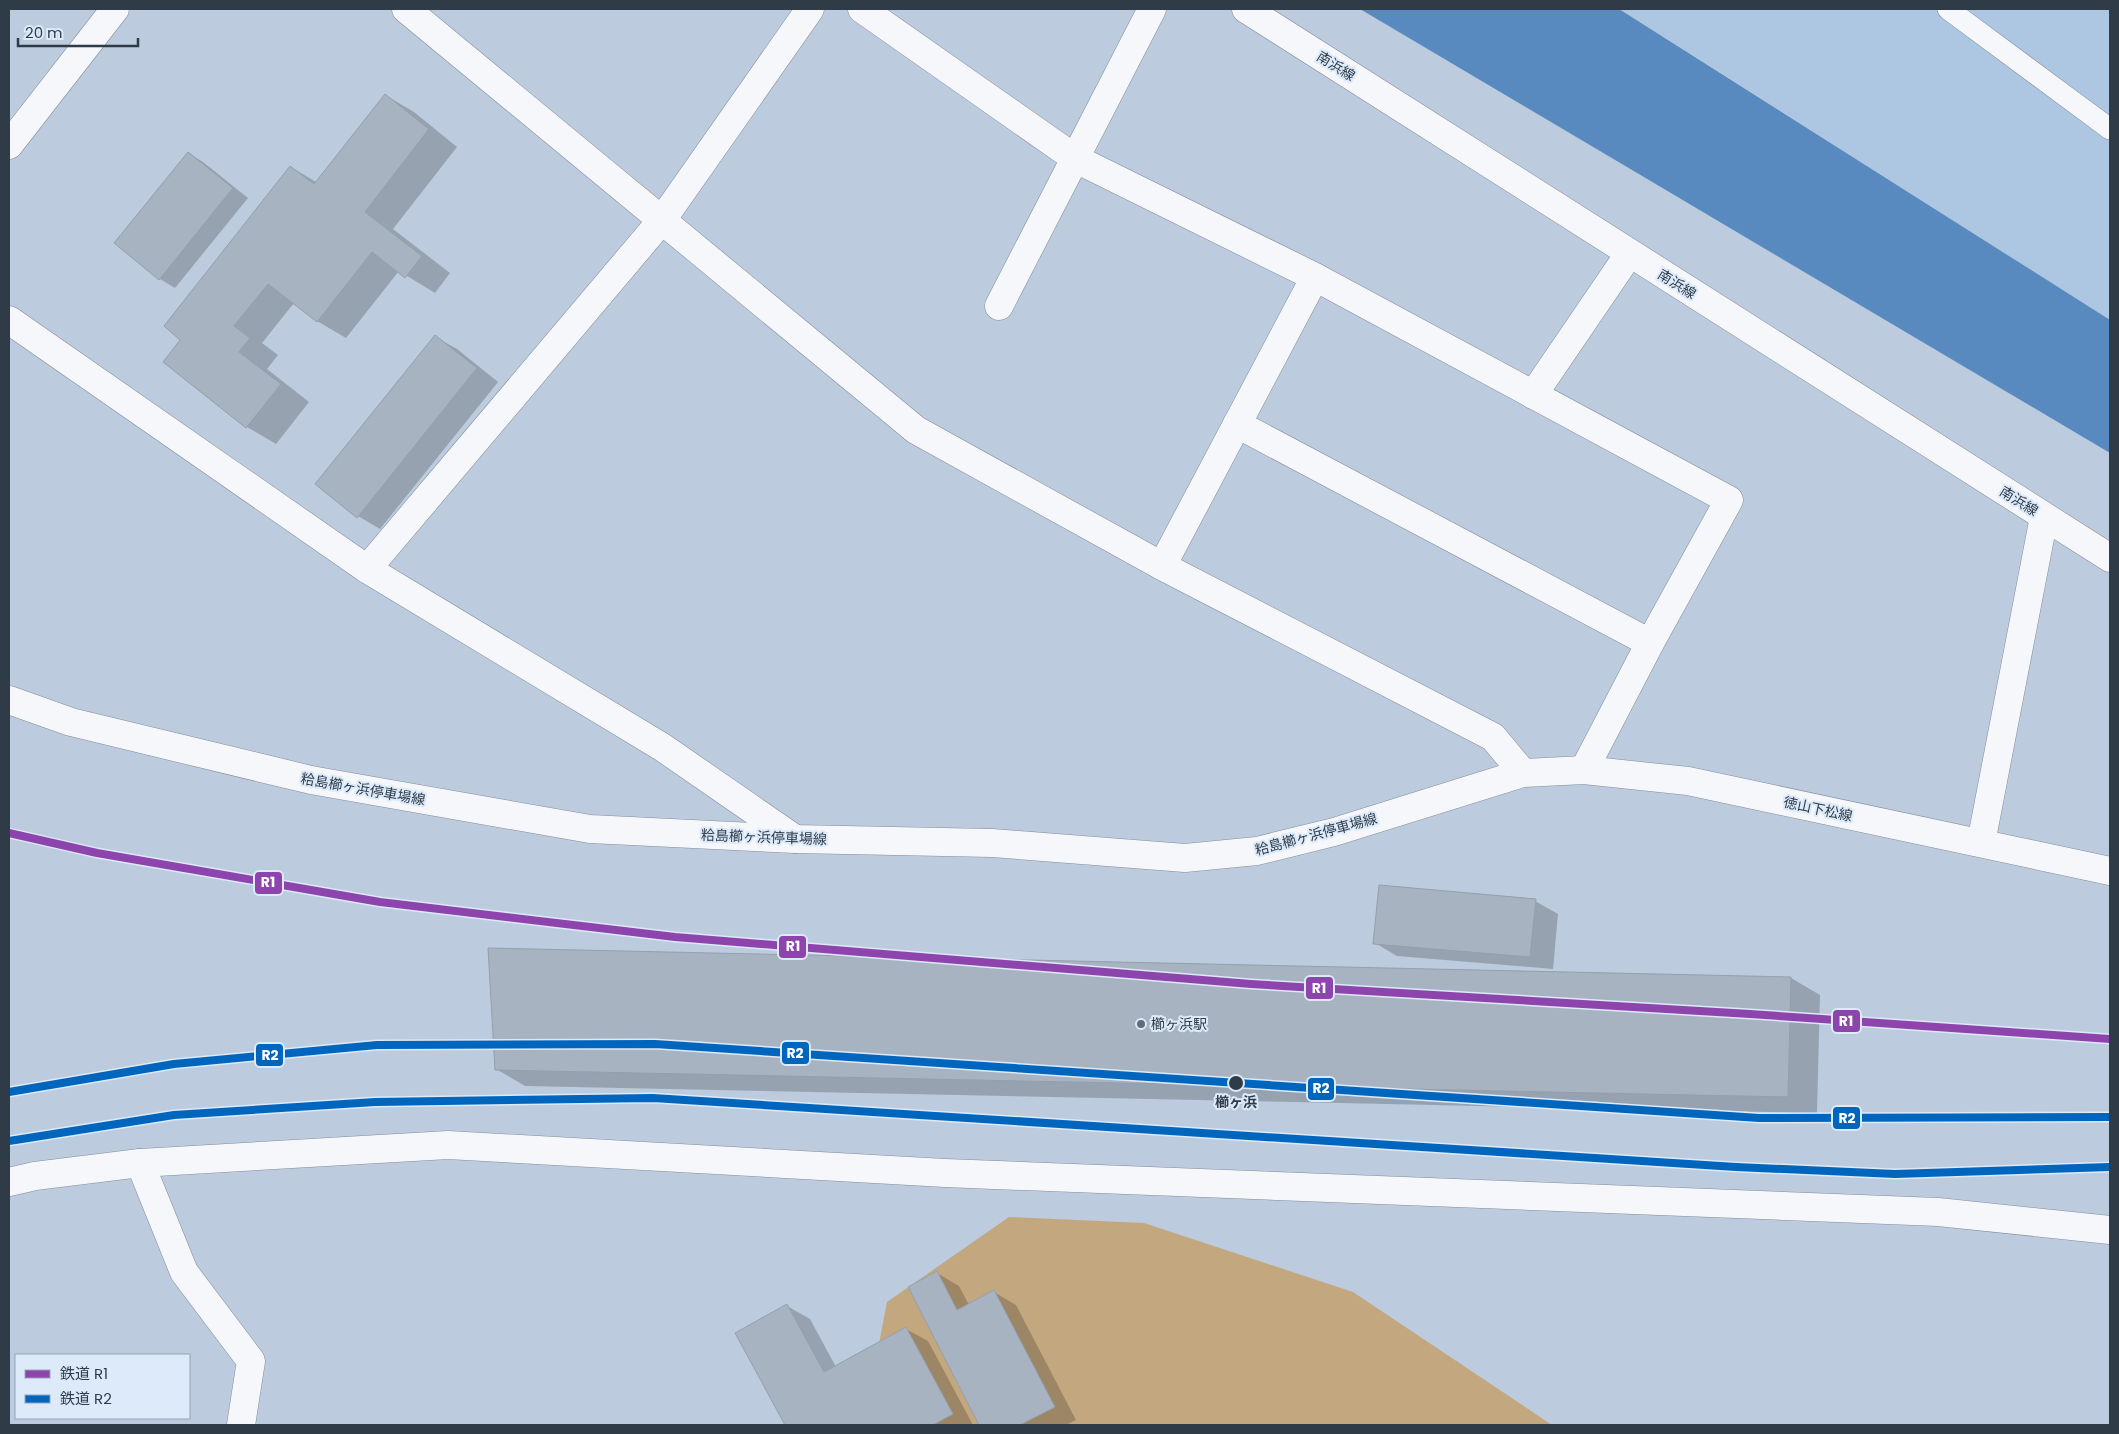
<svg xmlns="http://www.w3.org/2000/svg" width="2119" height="1434" font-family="Poppins,'Noto Sans JP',sans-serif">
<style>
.built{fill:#adc6e2}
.forest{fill:#c3a87f}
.water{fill:#588abf}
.shadow{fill:#0003}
.building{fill:#a8b3c1;stroke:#949fad}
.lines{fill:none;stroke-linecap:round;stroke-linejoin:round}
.lane-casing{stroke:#828d9a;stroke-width:22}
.street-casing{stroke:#828d9a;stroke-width:29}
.secondary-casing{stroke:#828d9a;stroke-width:29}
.lane{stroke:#f5f7fa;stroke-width:21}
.street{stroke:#f5f7fa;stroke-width:28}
.secondary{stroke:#f5f7fa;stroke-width:28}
.rail-casing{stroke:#b8bbbf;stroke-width:5.5}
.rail{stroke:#dceafa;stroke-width:4;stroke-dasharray:11;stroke-linecap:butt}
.rail-1-casing{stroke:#dceafa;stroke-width:11}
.rail-2-casing{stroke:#dceafa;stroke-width:11}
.rail-1{stroke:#8e44ad;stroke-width:8}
.rail-2{stroke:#0065bd;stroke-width:8}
.poi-dot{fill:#616d7c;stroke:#dceafa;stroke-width:2}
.stop-dot{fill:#303b48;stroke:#dceafa;stroke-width:2}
.labels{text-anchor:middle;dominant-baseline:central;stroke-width:4;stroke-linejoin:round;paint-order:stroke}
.street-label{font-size:14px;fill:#303b48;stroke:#dceafa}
.poi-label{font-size:14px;fill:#303b48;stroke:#dceafa;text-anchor:start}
.stop-label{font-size:14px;font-weight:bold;fill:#303b48;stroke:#dceafa}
.line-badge{stroke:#dceafa;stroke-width:2}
.badge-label{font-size:14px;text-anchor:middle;font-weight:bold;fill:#fff}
</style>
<rect width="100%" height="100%" fill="#bccbdd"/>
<!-- built -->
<path class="built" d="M 1619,9 L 2110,9 L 2110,320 L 1709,65 Z"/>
<!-- forest -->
<path class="forest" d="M 1009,1217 L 1144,1223 L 1353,1292 L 1552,1425 L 865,1425 L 864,1422 L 887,1302 Z"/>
<!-- water -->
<path class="water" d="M 1360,9 L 1619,9 L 2110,320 L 2110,453 Z"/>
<!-- shadow -->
<g class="shadow">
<path d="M 385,95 L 414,112 L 457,147 L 393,229 L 450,273 L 435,293 L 399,271 L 346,338 L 317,321 L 294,303 L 262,343 L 278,355 L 267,369 L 309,402 L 276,444 L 247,427 L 165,362 L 182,339 L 291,167 L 316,182 Z"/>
<path d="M 188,153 L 203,162 L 248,198 L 175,288 L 160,279 L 116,243 Z"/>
<path d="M 435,337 L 457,349 L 498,382 L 380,529 L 358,516 Z"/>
<path d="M 1535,901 L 1558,914 L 1553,969 L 1397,956 L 1375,943 Z"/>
<path d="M 1791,978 L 1820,995 L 1817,1113 L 525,1086 L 496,1069 Z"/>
<path d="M 937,1273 L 959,1286 L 969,1305 L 994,1292 L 1016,1305 L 1076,1420 L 1066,1425 L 981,1425 L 909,1287 Z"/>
<path d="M 787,1306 L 810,1319 L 836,1367 L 906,1329 L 928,1341 L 973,1425 L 786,1425 L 737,1334 Z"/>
</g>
<!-- building -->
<g class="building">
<path d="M 385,94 L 429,129 L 365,212 L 422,256 L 405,278 L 372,252 L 317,322 L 268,284 L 234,326 L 250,338 L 239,352 L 281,384 L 246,428 L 163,362 L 180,340 L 164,326 L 290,166 L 314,184 Z"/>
<path d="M 188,152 L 233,188 L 159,280 L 114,243 Z"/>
<path d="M 435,335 L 477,368 L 357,518 L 315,484 Z"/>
<path d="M 1379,885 L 1536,899 L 1530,957 L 1373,944 Z"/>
<path d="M 488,948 L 1791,977 L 1788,1097 L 495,1070 Z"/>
<path d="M 937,1271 L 957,1310 L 994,1290 L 1055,1407 L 1020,1425 L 979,1425 L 908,1287 Z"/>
<path d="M 787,1304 L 824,1372 L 906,1327 L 953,1414 L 933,1425 L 785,1425 L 735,1333 Z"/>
</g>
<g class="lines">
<defs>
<path id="lane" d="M 1948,9 L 2110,129"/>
<g id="street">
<path d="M 406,9 L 916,430 L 1162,566 L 1493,737 L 1523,773"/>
<path d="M 862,9 L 1076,159 L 1315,277 L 1729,500 L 1650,643 L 1584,770"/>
<path d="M 1246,9 L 2110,558"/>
<path d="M 9,145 L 115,9"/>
<path d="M 999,306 L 1152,9"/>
<path d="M 9,320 L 367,569 L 662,747 L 795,839"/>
<path d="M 1533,395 L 1629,254"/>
<path d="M 1237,424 L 1650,643"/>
<path d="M 1162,566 L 1315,277"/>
<path d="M 367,569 L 662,220 L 810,9"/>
<path d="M 1981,843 L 2044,517"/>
<path d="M 140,1163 L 184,1272 L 251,1361 L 241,1425"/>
<path d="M 9,1182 L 35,1176 L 140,1163 L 448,1145 L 945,1173 L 1938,1212 L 2110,1230"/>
</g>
<path id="secondary" d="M 9,700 L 71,722 L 311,780 L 590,829 L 795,839 L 992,843 L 1185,858 L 1257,851 L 1334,832 L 1523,773 L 1584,770 L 1688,781 L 2110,871"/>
</defs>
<!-- lane casing -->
<use href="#lane" class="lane-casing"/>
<!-- street casing -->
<use href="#street" class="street-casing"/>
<!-- secondary casing -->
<use href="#secondary" class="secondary-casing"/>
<!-- lane -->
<use href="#lane" class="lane"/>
<!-- street -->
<use href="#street" class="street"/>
<!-- secondary -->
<use href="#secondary" class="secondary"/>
<defs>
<g id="rail">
<path d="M 9,1092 L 174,1064 L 377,1045 L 655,1044 L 1759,1118 L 2110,1117"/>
<path d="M 9,1141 L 174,1115 L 375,1102 L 653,1098 L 1736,1167 L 1895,1174 L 2110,1167"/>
</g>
</defs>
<!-- rail casing -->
<use href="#rail" class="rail-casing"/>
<!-- rail -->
<use href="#rail" class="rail"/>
<defs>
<path id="rail-1" d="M 9,833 L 97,853 L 380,902 L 675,937 L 1251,984 L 1750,1014 L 2110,1039"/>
<g id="rail-2">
<path d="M 9,1092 L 174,1064 L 377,1045 L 655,1044 L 1759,1118 L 2110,1117"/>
<path d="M 9,1141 L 174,1115 L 375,1102 L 653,1098 L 1736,1167 L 1895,1174 L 2110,1167"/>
</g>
</defs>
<!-- rail-1 casing -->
<use href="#rail-1" class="rail-1-casing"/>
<!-- rail-2 casing -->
<use href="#rail-2" class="rail-2-casing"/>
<!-- rail-1 -->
<use href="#rail-1" class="rail-1"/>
<!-- rail-2 -->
<use href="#rail-2" class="rail-2"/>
</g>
<!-- markers -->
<circle class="poi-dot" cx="1141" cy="1024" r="5"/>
<circle class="stop-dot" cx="1236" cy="1083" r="8"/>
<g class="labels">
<!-- street labels -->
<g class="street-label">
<text transform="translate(1336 66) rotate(32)">南浜線</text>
<text transform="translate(1677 284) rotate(32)">南浜線</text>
<text transform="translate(2019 501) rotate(32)">南浜線</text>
<text transform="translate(363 789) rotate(10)">粭島櫛ヶ浜停車場線</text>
<text transform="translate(1818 809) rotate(12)">徳山下松線</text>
<text transform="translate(1316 834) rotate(-15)">粭島櫛ヶ浜停車場線</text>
<text transform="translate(764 837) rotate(2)">粭島櫛ヶ浜停車場線</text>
</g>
<!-- poi labels -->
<g class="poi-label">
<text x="1151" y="1024">櫛ヶ浜駅</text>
</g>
<!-- stop labels -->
<g class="stop-label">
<text x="1236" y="1102">櫛ヶ浜</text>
</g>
</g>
<g class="line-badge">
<rect x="254" y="871" width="29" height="24" rx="5" fill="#8e44ad"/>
<rect x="778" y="935" width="29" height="24" rx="5" fill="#8e44ad"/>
<rect x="1305" y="976" width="29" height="24" rx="5" fill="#8e44ad"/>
<rect x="1832" y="1009" width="29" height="24" rx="5" fill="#8e44ad"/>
<rect x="781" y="1041" width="29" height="24" rx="5" fill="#0065bd"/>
<rect x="255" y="1043" width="29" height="24" rx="5" fill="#0065bd"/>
<rect x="1307" y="1077" width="28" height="24" rx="5" fill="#0065bd"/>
<rect x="1832" y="1106" width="29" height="24" rx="5" fill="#0065bd"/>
</g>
<g class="badge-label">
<text x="268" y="887">R1</text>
<text x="793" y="951">R1</text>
<text x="1319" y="993">R1</text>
<text x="1846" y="1026">R1</text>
<text x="795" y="1058">R2</text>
<text x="270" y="1060">R2</text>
<text x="1321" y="1093">R2</text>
<text x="1847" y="1123">R2</text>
</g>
<!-- border -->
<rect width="2119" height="1434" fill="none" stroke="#303b48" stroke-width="20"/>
<!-- legend -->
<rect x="15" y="1354" width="175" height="65" fill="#dceafa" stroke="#97a4b3"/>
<rect x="25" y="1370" width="25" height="8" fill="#8e44ad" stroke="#97a4b3"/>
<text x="60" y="1379" font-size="15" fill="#303b48">鉄道 R1</text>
<rect x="25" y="1395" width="25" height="8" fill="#0065bd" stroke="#97a4b3"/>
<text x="60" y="1404" font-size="15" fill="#303b48">鉄道 R2</text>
<!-- scale -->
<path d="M18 38v8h120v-8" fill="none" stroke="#303b48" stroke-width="2.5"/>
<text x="25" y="38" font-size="15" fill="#303b48" stroke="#dceafa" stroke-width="4" paint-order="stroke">20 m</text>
</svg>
